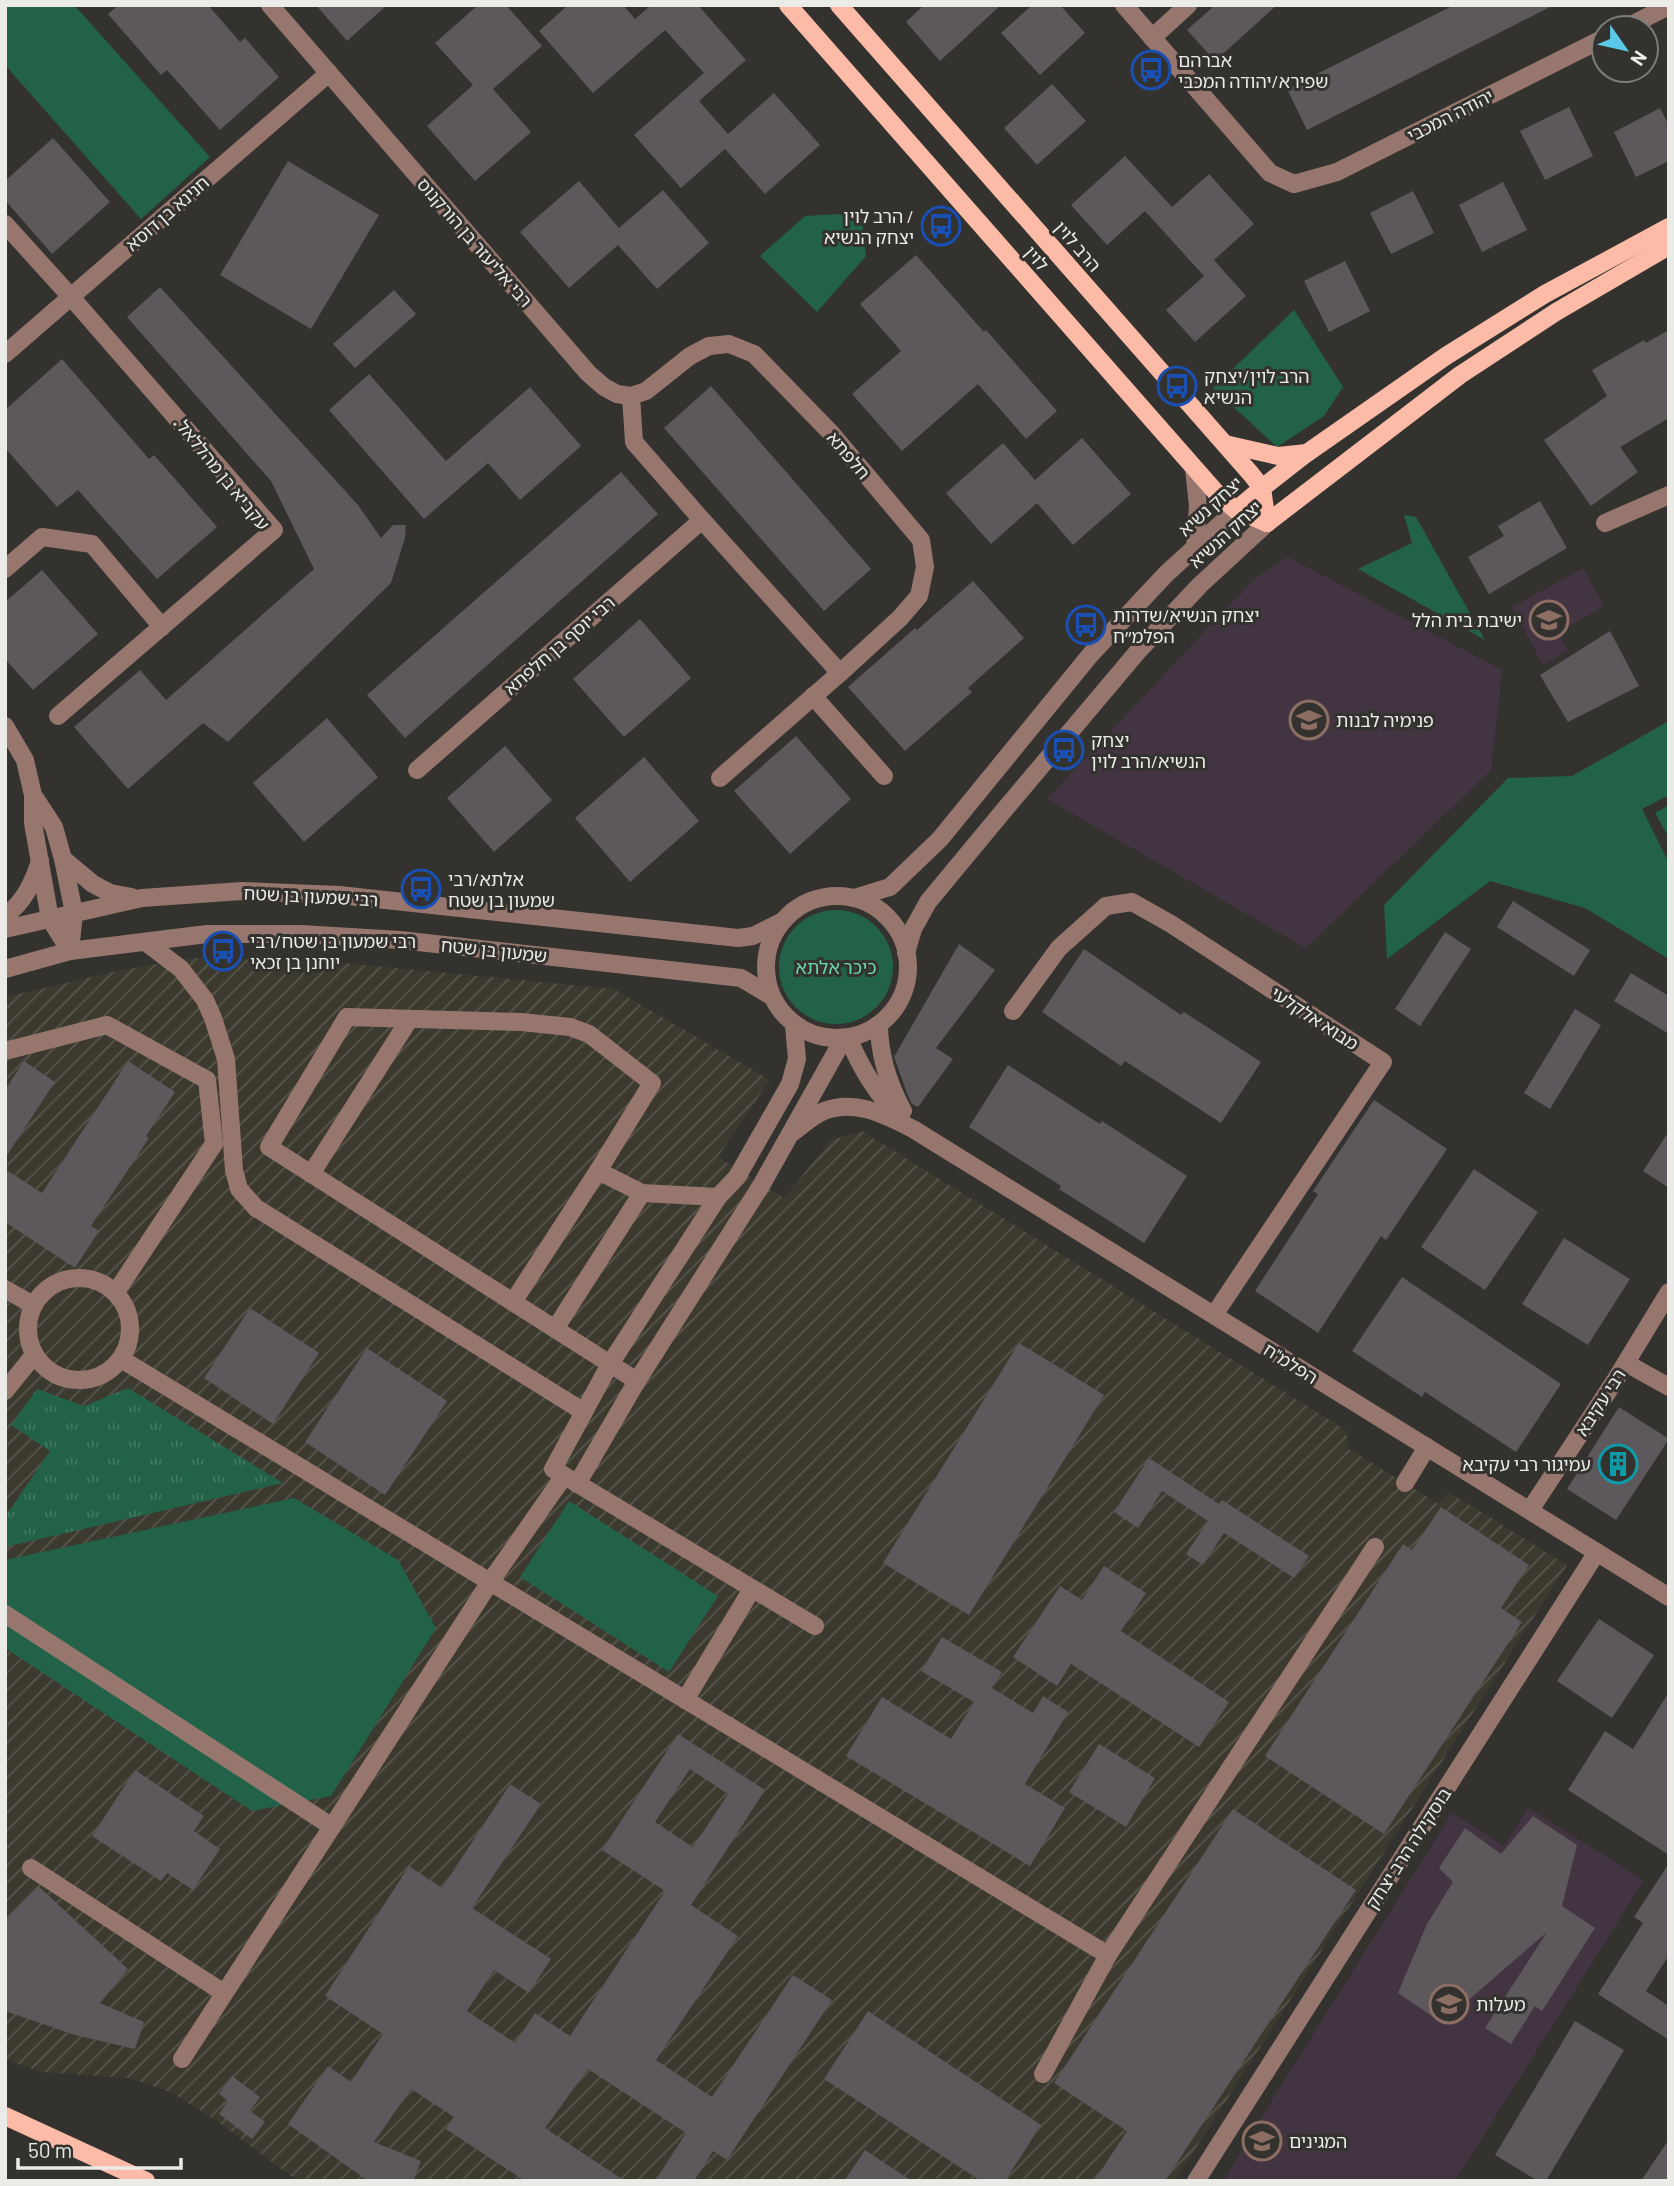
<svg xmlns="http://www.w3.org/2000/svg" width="1674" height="2186" font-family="Barlow,'Noto Sans Hebrew',sans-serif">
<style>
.industrial{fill:url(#industrial-furrows)}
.education{fill:#433441}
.grass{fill:url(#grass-tufts)}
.green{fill:#226248}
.building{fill:#5c585b;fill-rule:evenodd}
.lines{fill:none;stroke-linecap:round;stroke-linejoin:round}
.minor{stroke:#97776d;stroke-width:18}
.major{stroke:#fbbba6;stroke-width:18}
.labels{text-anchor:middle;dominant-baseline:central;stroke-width:6;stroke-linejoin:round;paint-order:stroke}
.poi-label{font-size:18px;fill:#ebebe8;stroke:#33322f;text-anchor:start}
.street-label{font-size:18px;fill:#ebebe8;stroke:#33322f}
.park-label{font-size:18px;fill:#6ad8a8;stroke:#33322f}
</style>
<defs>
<pattern id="industrial-furrows" width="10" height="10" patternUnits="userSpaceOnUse" patternTransform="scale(1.75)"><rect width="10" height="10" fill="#3c392f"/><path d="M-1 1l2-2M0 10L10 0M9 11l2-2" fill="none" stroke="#58564d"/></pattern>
<pattern id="grass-tufts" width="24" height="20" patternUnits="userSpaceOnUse" patternTransform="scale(1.75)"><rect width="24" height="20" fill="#226248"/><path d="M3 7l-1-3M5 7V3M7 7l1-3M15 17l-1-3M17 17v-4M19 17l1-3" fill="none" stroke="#427962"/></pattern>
</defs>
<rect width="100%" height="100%" fill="#33322f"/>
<!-- industrial -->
<path class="industrial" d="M 191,958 L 312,960 L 614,989 L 770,1080 L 718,1157 L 784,1198 L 831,1140 L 862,1131 L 1346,1430 L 1349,1449 L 1439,1504 L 1449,1492 L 1567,1565 L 1175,2181 L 300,2181 L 291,2176 L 218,2122 L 172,2093 L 130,2078 L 40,2072 L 5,2059 L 5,997 L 117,971 Z"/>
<!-- education -->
<g class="education">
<path d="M 1288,557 L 1502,670 L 1491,770 L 1306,948 L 1047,799 L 1254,579 Z"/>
<path d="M 1583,568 L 1604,606 L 1558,632 L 1568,651 L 1543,665 L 1512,607 Z"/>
<path d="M 1528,1808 L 1644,1880 L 1455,2181 L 1224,2181 L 1255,2127 L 1452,1813 L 1504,1846 Z"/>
</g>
<!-- grass -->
<path class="grass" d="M 128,1388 L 283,1483 L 5,1547 L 5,1517 L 50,1451 L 11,1425 L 37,1389 L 84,1406 Z"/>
<!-- green -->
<g class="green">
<path d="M 5,5 L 74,5 L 210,157 L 141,219 L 5,65 Z"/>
<path d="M 861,213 L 866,256 L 817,312 L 760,256 L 805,216 Z"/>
<path d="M 1294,310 L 1343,387 L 1324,416 L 1277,447 L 1213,388 Z"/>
<path d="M 1404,515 L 1416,517 L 1485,640 L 1358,569 L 1412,543 Z"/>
<path d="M 1669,721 L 1669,795 L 1642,809 L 1669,863 L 1669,959 L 1585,908 L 1490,881 L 1387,959 L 1384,905 L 1508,778 L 1572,776 Z"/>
<path d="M 1669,805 L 1669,838 L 1655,813 Z"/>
<circle cx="836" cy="967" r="57"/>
<path d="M 294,1498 L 398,1560 L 436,1628 L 331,1796 L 252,1811 L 5,1648 L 5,1560 Z"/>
<path d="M 569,1501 L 718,1596 L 669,1672 L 520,1577 Z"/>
</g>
<!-- building -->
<g class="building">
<path d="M 118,5 L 208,5 L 240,42 L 245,38 L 279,77 L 220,130 L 167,70 L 161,75 L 108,14 Z"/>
<path d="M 316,5 L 387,5 L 347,41 Z"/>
<path d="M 478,5 L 506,5 L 542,46 L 493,89 L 531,132 L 475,181 L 427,126 L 473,85 L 435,43 Z"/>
<path d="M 568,5 L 623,5 L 635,19 L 651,5 L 698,5 L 746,60 L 699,101 L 728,134 L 774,93 L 820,145 L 765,194 L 725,149 L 681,188 L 634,135 L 704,73 L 665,30 L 593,93 L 539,31 Z"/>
<path d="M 924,5 L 1001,5 L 940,61 L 906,22 Z"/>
<path d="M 1032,5 L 1060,5 L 1085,33 L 1040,75 L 1001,33 Z"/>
<path d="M 1215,5 L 1277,5 L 1215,61 L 1187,30 Z"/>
<path d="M 1454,5 L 1554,5 L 1307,130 L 1287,89 Z"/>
<path d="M 1052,84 L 1086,121 L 1037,165 L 1004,128 Z"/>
<path d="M 1569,107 L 1593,156 L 1545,180 L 1520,131 Z"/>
<path d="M 1660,108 L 1669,126 L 1669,161 L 1636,177 L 1614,132 Z"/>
<path d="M 53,138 L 110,202 L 52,254 L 5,200 L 5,181 Z"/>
<path d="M 1125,156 L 1172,207 L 1209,174 L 1254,224 L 1214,260 L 1246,296 L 1195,342 L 1166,310 L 1204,276 L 1145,211 L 1107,245 L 1071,205 Z"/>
<path d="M 288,161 L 379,215 L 311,329 L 220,275 Z"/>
<path d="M 579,181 L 619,228 L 663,190 L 709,243 L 657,289 L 618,245 L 569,288 L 520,232 Z"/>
<path d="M 1503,182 L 1527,230 L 1482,252 L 1459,205 Z"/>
<path d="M 1413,191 L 1434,233 L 1391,254 L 1370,213 Z"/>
<path d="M 916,255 L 984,332 L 986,330 L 1057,411 L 1026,439 L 978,384 L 902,451 L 852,394 L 901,351 L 860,304 Z"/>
<path d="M 1345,261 L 1370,311 L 1329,332 L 1304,281 Z"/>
<path d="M 160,287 L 358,505 L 381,538 L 393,525 L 406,525 L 405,538 L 391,583 L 228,742 L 203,723 L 128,789 L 74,727 L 140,670 L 166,700 L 314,569 L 271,481 L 127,317 Z"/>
<path d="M 394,290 L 416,314 L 355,368 L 333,344 Z"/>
<path d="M 1669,330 L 1669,418 L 1620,447 L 1638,472 L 1591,506 L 1544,440 L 1607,396 L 1592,370 L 1644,340 L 1646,343 Z"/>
<path d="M 62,359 L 149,459 L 154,455 L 217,527 L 157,579 L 78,490 L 57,507 L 5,448 L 5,410 Z"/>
<path d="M 369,374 L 446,461 L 530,387 L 581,446 L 520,500 L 488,463 L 424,519 L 329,410 Z"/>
<path d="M 711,386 L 871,569 L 824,611 L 664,428 Z"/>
<path d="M 1082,438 L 1131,494 L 1073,545 L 1037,503 L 991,544 L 946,493 L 1003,443 L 1035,480 Z"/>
<path d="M 621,472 L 658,514 L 405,738 L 367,695 Z"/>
<path d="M 1540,501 L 1567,548 L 1489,594 L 1468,557 L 1504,536 L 1498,526 Z"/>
<path d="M 42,570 L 98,634 L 33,690 L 5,659 L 5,602 Z"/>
<path d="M 973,581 L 1024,638 L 968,688 L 972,692 L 905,751 L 848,687 L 915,628 L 917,630 Z"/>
<path d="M 640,619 L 691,678 L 624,737 L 573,679 Z"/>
<path d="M 1610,631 L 1639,686 L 1568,722 L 1540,675 Z"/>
<path d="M 327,718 L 378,777 L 304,842 L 253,783 Z"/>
<path d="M 796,736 L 851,799 L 790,854 L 734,791 Z"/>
<path d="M 505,746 L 552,800 L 494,852 L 447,798 Z"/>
<path d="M 644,757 L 699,821 L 630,882 L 575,818 Z"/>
<path d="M 1513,901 L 1590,950 L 1574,976 L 1497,927 Z"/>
<path d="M 1445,932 L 1471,949 L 1420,1026 L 1395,1009 Z"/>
<path d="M 959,944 L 995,970 L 936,1048 L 953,1059 L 918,1107 L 912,1104 L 908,1096 L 894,1057 Z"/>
<path d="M 1084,949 L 1181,1015 L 1184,1012 L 1261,1062 L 1221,1123 L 1125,1061 L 1121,1066 L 1042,1012 Z"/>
<path d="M 1631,973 L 1669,996 L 1669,1034 L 1614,1001 Z"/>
<path d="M 1575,1009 L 1601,1025 L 1550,1109 L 1524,1093 Z"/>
<path d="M 24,1061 L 55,1082 L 5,1158 L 5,1090 Z"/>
<path d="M 128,1061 L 175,1092 L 146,1136 L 149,1138 L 91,1226 L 99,1231 L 75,1268 L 5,1222 L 5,1169 L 42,1193 Z"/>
<path d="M 1008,1065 L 1100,1124 L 1102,1121 L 1187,1176 L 1144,1243 L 1059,1189 L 1061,1186 L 969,1127 Z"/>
<path d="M 1374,1100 L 1447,1149 L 1386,1240 L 1381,1236 L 1318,1333 L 1255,1291 L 1318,1194 L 1313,1191 Z"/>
<path d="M 1669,1131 L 1669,1188 L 1643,1171 Z"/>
<path d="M 1474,1169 L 1538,1212 L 1485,1290 L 1421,1247 Z"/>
<path d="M 1564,1238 L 1630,1279 L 1588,1345 L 1522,1304 Z"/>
<path d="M 1402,1277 L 1561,1384 L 1516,1452 L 1425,1392 L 1422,1397 L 1352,1351 Z"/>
<path d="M 250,1308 L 319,1353 L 273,1424 L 204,1378 Z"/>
<path d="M 1019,1343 L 1104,1395 L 969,1615 L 883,1563 Z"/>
<path d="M 367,1348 L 447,1401 L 385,1495 L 305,1442 Z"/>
<path d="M 1619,1407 L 1669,1439 L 1616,1520 L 1567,1489 Z"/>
<path d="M 1149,1458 L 1219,1504 L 1222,1500 L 1309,1556 L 1294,1578 L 1224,1533 L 1203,1565 L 1186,1554 L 1208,1521 L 1162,1491 L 1138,1528 L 1114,1512 Z"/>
<path d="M 1441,1507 L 1529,1565 L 1501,1608 L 1522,1622 L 1384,1834 L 1265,1756 L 1403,1544 L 1412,1550 Z"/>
<path d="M 1104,1566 L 1146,1593 L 1121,1631 L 1229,1702 L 1199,1747 L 1071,1664 L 1057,1686 L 1013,1657 L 1060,1586 L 1082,1600 Z"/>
<path d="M 1599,1619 L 1654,1655 L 1612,1718 L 1557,1681 Z"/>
<path d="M 942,1637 L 1002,1672 L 992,1688 L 1033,1713 L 1043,1696 L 1068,1712 L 1025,1784 L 1065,1808 L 1030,1866 L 846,1756 L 882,1697 L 951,1739 L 974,1702 L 921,1671 Z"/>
<path d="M 1669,1692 L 1669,1855 L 1568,1790 L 1605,1731 L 1633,1749 Z"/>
<path d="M 678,1734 L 765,1790 L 691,1905 L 738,1936 L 656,2060 L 712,2097 L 793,1975 L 832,2000 L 727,2160 L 713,2151 L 694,2181 L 655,2181 L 686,2133 L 588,2069 L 545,2128 L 625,2181 L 525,2181 L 446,2129 L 454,2117 L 411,2089 L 374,2142 L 421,2161 L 413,2181 L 368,2181 L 288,2124 L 328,2066 L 351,2082 L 383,2034 L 325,1996 L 409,1866 L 442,1888 L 510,1784 L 541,1804 L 472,1908 L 551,1959 L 529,1993 L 494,1970 L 467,2011 L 515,2043 L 535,2013 L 570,2036 L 665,1891 L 602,1850 ZM 690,1769 L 728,1794 L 693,1847 L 655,1822 Z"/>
<path d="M 1099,1744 L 1155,1778 L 1126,1827 L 1069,1792 Z"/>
<path d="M 135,1770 L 204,1816 L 194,1831 L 220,1849 L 193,1890 L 167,1873 L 161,1881 L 92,1836 Z"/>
<path d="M 1233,1809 L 1356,1890 L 1165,2181 L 1094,2181 L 1127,2131 L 1054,2083 Z"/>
<path d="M 1533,1816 L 1577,1845 L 1562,1906 L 1595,1928 L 1542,2011 L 1535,2006 L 1511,2044 L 1485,2028 L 1547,1932 L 1442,2023 L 1398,1993 L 1427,1924 L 1453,1882 L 1439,1868 L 1465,1828 L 1501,1854 Z"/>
<path d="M 1669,1863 L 1669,1955 L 1646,1991 L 1669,2006 L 1669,2040 L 1598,1994 L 1643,1923 L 1634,1917 Z"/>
<path d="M 38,1886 L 128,1969 L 100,2003 L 144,2022 L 135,2049 L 75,2035 L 5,2011 L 5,1921 Z"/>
<path d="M 868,2011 L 1041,2125 L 1005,2181 L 981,2181 L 824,2079 Z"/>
<path d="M 1575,2021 L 1624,2050 L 1546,2181 L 1538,2181 L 1495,2155 Z"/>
<path d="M 232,2076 L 260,2097 L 250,2111 L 265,2122 L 252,2139 L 219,2114 L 228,2101 L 219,2094 Z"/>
<path d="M 1669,2139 L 1669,2181 L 1641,2181 Z"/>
<path d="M 865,2150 L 912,2181 L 844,2181 Z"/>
</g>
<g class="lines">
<!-- minor -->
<g class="minor">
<path d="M 270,5 L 588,373 L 604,387 L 617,394 L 631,396 L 646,391 L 690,356 L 709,346 L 729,344 L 754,354 L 831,433 L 921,540 L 925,567 L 919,596 L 900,618 L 840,673 L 720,778"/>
<path d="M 1124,5 L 1270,173 L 1294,184 L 1337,172 L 1604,38"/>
<path d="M 1625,28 L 1669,6"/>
<path d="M 1152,38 L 1188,5"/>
<path d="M 5,224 L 71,297 L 274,530 L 58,716"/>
<path d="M 5,354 L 329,73"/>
<path d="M 631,396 L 634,442 L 702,520 L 840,673"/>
<path d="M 1194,468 L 1198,506 L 1195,548"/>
<path d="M 1605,523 L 1669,495"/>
<path d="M 5,569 L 42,537 L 92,544 L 162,627"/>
<path d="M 813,696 L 884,776"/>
<path d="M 5,726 L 25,760 L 33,795 L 33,823 L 50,919 L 70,951"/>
<path d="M 417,770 L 702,520"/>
<path d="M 33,795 L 54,827 L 63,859 L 74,913 L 70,951"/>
<path d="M 63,859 L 93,884 L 110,893 L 132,897"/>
<circle cx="837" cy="967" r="71"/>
<path d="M 854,898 L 890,887 L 940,839 L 1091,654 L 1166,574 L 1236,510"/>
<path d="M 5,916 C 24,902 33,883 40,861"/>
<path d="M 5,929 L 142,898 L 242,891 L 339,895 L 738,938 L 753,936 L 783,921"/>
<path d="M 147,943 L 181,969 L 205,1000 L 213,1018 L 226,1059 L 234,1170 L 239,1189 L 256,1208 L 584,1412"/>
<path d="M 906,953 L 913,929 L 928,902 L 1000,815 L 1139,650 L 1200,585 L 1267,523"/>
<path d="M 5,969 L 70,951 L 207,934 L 301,934 L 400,940 L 741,978 L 771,996"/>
<path d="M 1013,1011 L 1059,948 L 1106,906 L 1132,902 L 1171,924 L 1383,1062 L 1214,1315"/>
<path d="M 879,1024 C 879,1056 888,1083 903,1111"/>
<path d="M 794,1025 L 797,1059 L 790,1084 L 737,1177 L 718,1197 L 610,1364 L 553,1469 L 815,1626"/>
<path d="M 848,1038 C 861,1067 876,1095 901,1117"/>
<path d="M 5,1051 L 107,1025 L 207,1080 L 214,1144 L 116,1292"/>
<path d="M 792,1133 C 802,1126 813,1115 824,1111 C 856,1099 885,1115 913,1129 L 1669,1597"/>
<path d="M 598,1171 L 652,1083 L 589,1034 L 570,1027 L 521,1022 L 347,1017 L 269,1147 L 637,1381"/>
<path d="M 311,1174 L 409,1020"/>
<circle cx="79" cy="1329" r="51"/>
<path d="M 5,1289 L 33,1305"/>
<path d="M 513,1302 L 598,1171 L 642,1193 L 718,1197"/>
<path d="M 555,1329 L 642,1193"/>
<path d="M 121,1359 L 1108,1955"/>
<path d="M 1626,1363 L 1669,1387"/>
<path d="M 5,1391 L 34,1355"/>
<path d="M 1405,1483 L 1427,1447"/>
<path d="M 577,1484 L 637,1381 L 762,1184 L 844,1038"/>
<path d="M 1530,1510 L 1616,1379 L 1669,1292"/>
<path d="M 5,1614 L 331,1826"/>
<path d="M 685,1700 L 752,1589"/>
<path d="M 31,1868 L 224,1993"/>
<path d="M 182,2059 L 490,1582 L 564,1476"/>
<path d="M 1043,2074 L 1108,1955 L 1375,1547"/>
<path d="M 1196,2181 L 1597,1552"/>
</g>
<!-- major -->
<g class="major">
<path d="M 788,5 L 1220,497 L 1236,510 L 1267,523"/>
<path d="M 839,5 L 1251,474 L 1262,488 L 1267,523"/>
<path d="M 1225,444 L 1278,456 L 1307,453"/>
<path d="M 1236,510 L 1262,488 L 1307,453 L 1446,356 L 1545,294 L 1669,227"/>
<path d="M 1267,523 L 1460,375 L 1556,312 L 1669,246"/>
<path d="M 5,2116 L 146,2181"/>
</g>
</g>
<!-- icons -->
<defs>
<symbol id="bus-ring" viewBox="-11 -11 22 22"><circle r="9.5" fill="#33322f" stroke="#1a4fb4" stroke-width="1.5"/><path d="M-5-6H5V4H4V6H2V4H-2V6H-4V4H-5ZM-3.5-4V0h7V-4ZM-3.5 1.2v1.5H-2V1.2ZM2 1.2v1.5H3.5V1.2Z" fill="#1a4fb4"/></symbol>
<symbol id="school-ring" viewBox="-11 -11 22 22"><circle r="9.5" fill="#33322f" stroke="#8d6e63" stroke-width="1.5"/><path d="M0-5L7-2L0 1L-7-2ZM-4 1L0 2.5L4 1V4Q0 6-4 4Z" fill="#8d6e63"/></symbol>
<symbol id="building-ring" viewBox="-11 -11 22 22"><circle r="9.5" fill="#33322f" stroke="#0f9aa8" stroke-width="1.5"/><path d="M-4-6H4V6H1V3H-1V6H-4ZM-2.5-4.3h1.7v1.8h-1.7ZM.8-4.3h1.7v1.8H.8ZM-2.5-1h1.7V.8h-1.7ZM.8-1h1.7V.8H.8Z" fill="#0f9aa8"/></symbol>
</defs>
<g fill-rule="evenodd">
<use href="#bus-ring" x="1129" y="48" width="44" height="44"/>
<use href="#bus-ring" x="919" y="204" width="44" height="44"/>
<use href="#bus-ring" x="1155" y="364" width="44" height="44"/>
<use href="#school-ring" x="1527" y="598" width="44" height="44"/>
<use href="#bus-ring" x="1064" y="603" width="44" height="44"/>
<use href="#school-ring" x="1287" y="698" width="44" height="44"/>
<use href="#bus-ring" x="1042" y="728" width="44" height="44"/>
<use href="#bus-ring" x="399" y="867" width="44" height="44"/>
<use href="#bus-ring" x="201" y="929" width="44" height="44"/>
<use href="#building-ring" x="1596" y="1442" width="44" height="44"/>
<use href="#school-ring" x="1427" y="1982" width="44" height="44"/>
<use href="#school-ring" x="1240" y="2119" width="44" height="44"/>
</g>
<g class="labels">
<!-- poi labels -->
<g class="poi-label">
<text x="1178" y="60">אברהם<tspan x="1178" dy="21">שפירא/יהודה המכבי</tspan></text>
<text x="914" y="216" text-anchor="end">הרב לוין /<tspan x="914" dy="21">יצחק הנשיא</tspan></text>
<text x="1204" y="376">הרב לוין/יצחק<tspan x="1204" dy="21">הנשיא</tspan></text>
<text x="1113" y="615">יצחק הנשיא/שדרות<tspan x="1113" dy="21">הפלמ״ח</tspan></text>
<text x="1522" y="620" text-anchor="end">ישיבת בית הלל</text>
<text x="1336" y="720">פנימיה לבנות</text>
<text x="1091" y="740">יצחק<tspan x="1091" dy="21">הנשיא/הרב לוין</tspan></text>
<text x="448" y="879">אלתא/רבי<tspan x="448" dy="21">שמעון בן שטח</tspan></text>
<text x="250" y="941">רבי שמעון בן שטח/רבי<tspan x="250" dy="21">יוחנן בן זכאי</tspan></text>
<text x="1591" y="1464" text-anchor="end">עמיגור רבי עקיבא</text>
<text x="1476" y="2004">מעלות</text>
<text x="1289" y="2141">המגינים</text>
</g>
<!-- street labels -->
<g class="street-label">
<text transform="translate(1450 115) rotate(-27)">יהודה המכבי</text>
<text transform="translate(167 213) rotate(-41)">חנינא בן דוסא</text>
<text transform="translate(475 242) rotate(49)">רבי אליעזר בן הורקנוס</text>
<text transform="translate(1078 246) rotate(49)">הרב לוין</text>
<text transform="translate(1037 258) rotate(49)">לוין</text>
<text transform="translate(849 455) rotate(50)">חלפתא</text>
<text transform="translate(222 473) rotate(51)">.עקביא בן מהללאל</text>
<text transform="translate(1210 506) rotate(-42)">יצחק נשיא</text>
<text transform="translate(1225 534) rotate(-42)">יצחק הנשיא</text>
<text transform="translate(559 645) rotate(-41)">רבי יוסף בן חלפתא</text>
<text transform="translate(311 896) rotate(3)">רבי שמעון בן שטח</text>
<text transform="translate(494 950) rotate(6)">שמעון בן שטח</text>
<text transform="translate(1315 1018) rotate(33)">מבוא אלקלעי</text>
<text transform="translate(1291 1363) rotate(32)">הפלמ"ח</text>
<text transform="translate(1600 1402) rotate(-57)">רבי עקיבא</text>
<text transform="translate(1408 1848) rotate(-57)">בוסקילה הרב יצחק</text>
</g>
<!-- park labels -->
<g class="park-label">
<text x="836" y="967">כיכר אלתא</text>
</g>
</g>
<!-- border -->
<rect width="1674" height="2186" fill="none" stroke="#ebebe8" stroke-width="14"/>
<!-- north arrow -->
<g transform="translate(1625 49) rotate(124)"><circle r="33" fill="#33322f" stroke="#7d7c79" stroke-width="2"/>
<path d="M0-5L12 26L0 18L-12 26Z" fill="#5ac8e6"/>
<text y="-10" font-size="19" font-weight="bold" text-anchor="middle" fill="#ebebe8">N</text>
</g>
<!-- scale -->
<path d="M18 2158v10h163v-10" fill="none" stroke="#ebebe8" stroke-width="3.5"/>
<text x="28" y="2158" font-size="21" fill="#ebebe8" stroke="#33322f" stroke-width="5" paint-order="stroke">50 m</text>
</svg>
